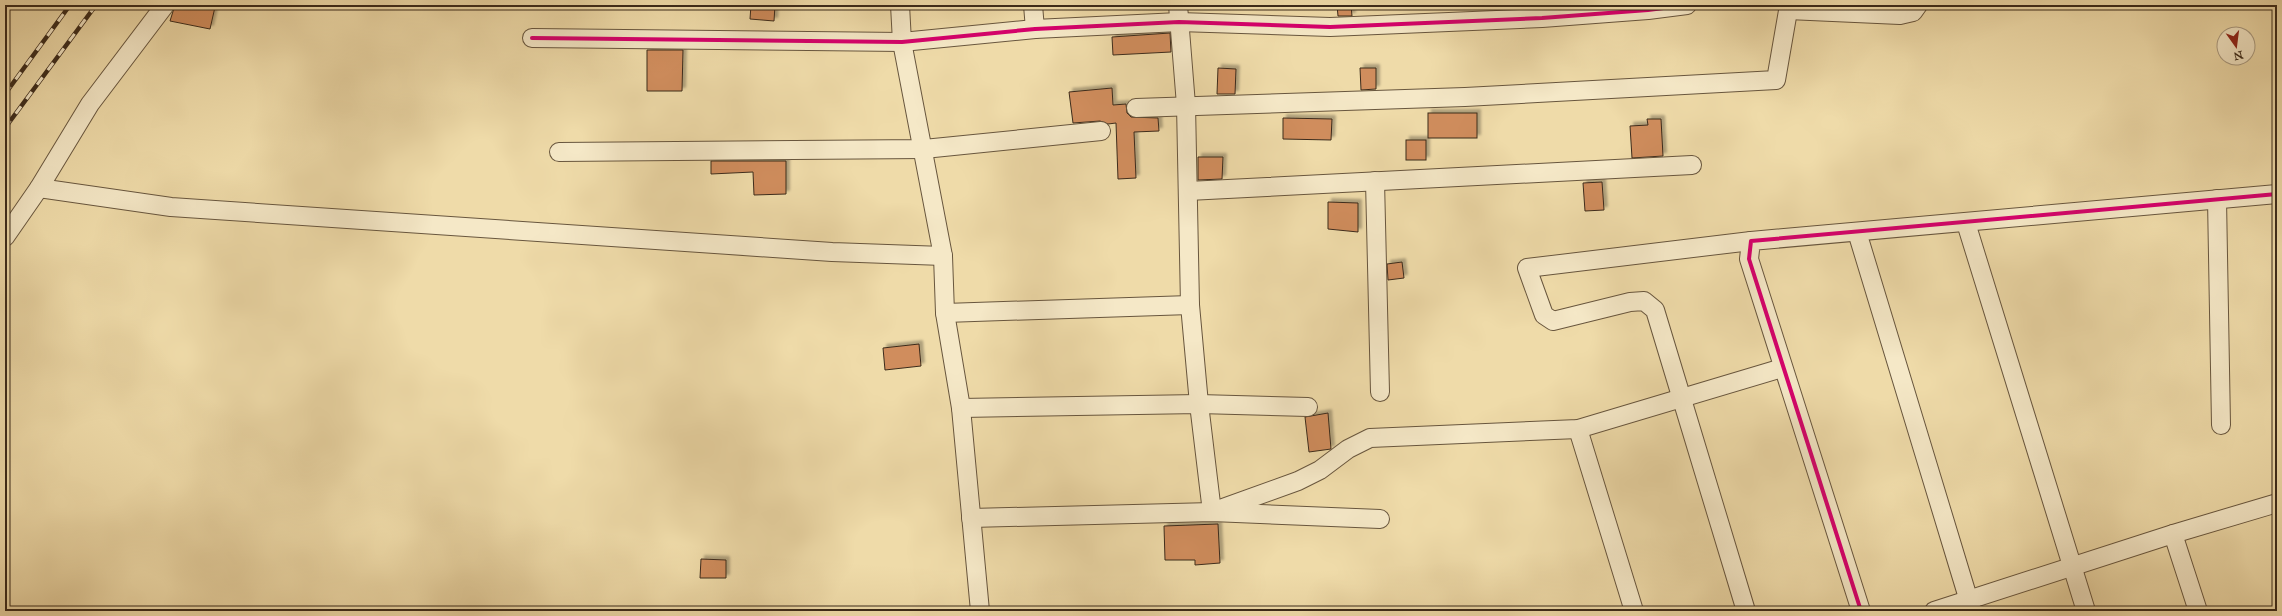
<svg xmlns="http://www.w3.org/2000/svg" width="2282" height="616" font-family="'IM FELL Great Primer',serif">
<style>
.building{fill:#d08d5d;stroke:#3b2a1a;filter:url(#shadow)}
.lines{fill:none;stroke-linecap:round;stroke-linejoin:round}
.minor-casing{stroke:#68563e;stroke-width:20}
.minor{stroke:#f5e8c7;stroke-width:18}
.rail-casing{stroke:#3b2a1a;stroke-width:4.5}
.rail{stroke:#f5e8c7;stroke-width:3;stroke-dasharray:9;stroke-linecap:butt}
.cycleway-casing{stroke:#f5e8c7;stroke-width:6}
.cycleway{stroke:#d6006c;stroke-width:4}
</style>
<defs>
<filter id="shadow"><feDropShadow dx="3.5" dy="-3.5" stdDeviation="1" flood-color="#0004"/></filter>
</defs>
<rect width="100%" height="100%" fill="#efdba9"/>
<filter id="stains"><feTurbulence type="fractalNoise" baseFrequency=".005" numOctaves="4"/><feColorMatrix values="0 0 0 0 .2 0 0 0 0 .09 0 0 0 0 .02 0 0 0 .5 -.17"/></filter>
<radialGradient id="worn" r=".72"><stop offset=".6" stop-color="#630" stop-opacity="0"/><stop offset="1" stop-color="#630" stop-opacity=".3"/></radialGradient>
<!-- building -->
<g class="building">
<path d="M 175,5 L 215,7 L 210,29 L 170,21 Z"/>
<path d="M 751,5 L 775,5 L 774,21 L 750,19 Z"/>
<path d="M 1337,5 L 1351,5 L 1352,16 L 1338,16 Z"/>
<path d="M 1170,33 L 1171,52 L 1113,55 L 1112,37 Z"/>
<path d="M 647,50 L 683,50 L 682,91 L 647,91 Z"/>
<path d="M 1218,68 L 1236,69 L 1235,94 L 1217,94 Z"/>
<path d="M 1360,68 L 1376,68 L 1376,89 L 1361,90 Z"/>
<path d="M 1112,88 L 1113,105 L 1126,104 L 1127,113 L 1131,117 L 1158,118 L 1159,131 L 1134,132 L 1136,178 L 1118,179 L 1116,123 L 1108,124 L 1100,121 L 1073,123 L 1069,92 Z"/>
<rect x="1428" y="113" width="49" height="25"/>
<path d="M 1283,118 L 1332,119 L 1331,140 L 1283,139 Z"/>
<path d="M 1647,119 L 1661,119 L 1663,156 L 1632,158 L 1630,126 L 1648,125 Z"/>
<rect x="1406" y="140" width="20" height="20"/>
<path d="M 1198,157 L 1223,157 L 1222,179 L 1198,180 Z"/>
<path d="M 711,161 L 786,161 L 786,194 L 754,195 L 753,172 L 711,174 Z"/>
<path d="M 1602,182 L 1604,210 L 1585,211 L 1583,183 Z"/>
<path d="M 1328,202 L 1358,203 L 1358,232 L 1328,229 Z"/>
<path d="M 1402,262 L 1404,278 L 1388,280 L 1387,264 Z"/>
<path d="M 919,344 L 921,366 L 885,370 L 883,348 Z"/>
<path d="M 1328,413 L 1331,449 L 1309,452 L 1305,417 Z"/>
<path d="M 1218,524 L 1220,563 L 1195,565 L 1195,560 L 1165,560 L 1164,526 Z"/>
<path d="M 701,559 L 726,560 L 726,578 L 700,578 Z"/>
</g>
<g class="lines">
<defs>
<g id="minor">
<path d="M 900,5 L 902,42 L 943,256 L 945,313 L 961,408 L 980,611"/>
<path d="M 1033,5 L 1035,29"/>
<path d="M 1178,5 L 1186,105 L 1190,305 L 1199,404 L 1212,512"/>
<path d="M 1788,10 L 1900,15 L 1913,12 L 1918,5"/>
<path d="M 532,38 L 902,42 L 1035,29 L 1179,22 L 1330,27 L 1542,18 L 1648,10 L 1687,5"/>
<path d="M 1136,108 L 1465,97 L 1776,80 L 1789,5"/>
<path d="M 559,152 L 924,149 L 1101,131"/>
<path d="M 1375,181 L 1380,392"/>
<path d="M 39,188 L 171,207 L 832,252 L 943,256"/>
<path d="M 1188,191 L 1692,165"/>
<path d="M 2217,199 L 2221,425"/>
<path d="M 1966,223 L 2086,611"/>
<path d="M 1857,232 L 1972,611"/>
<path d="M 5,237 L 39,188 L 90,104 L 165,5"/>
<path d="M 945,313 L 1190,305"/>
<path d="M 961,408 L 1199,404 L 1308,407"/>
<path d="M 1578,429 L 1634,611"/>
<path d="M 1212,512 L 1298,481 L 1320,470 L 1348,449 L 1370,438 L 1578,429 L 1782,368"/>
<path d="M 971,518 L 1212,512 L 1380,519"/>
<path d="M 2173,534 L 2198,611"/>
<path d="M 1746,611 L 1655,310 L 1644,301 L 1630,302 L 1553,321 L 1544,315 L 1527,268 L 1751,241"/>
<path d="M 1861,611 L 1749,259 L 1751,241 L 2277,194"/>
<path d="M 1934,611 L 2173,534 L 2277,503"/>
</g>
</defs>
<!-- minor casing -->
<use href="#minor" class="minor-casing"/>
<!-- minor -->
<use href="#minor" class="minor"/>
<defs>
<g id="rail">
<path d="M 5,94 L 70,5"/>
<path d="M 5,128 L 96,5"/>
</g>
</defs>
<!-- rail casing -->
<use href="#rail" class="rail-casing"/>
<!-- rail -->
<use href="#rail" class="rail"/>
<defs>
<g id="cycleway">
<path d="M 532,38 L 902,42 L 1035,29 L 1179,22 L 1330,27 L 1542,18 L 1648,10 L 1687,5"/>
<path d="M 1861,611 L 1749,259 L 1751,241 L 2277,194"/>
</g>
</defs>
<!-- cycleway casing -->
<use href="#cycleway" class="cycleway-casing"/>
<!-- cycleway -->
<use href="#cycleway" class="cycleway"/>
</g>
<!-- margin -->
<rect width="2282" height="616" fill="none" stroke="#efdba9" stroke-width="20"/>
<rect x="6" y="6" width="2270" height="604" fill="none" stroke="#3b2a1a" stroke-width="2"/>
<rect x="10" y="10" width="2262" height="596" fill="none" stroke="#3b2a1a"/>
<!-- north arrow -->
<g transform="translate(2236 46) rotate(166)"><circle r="19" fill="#f5e8c7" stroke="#ab9c82"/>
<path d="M0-3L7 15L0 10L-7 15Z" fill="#8f2418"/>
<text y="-6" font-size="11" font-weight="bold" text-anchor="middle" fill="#3b2a1a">N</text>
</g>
<rect width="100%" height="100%" filter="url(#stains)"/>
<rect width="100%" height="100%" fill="url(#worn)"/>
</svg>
